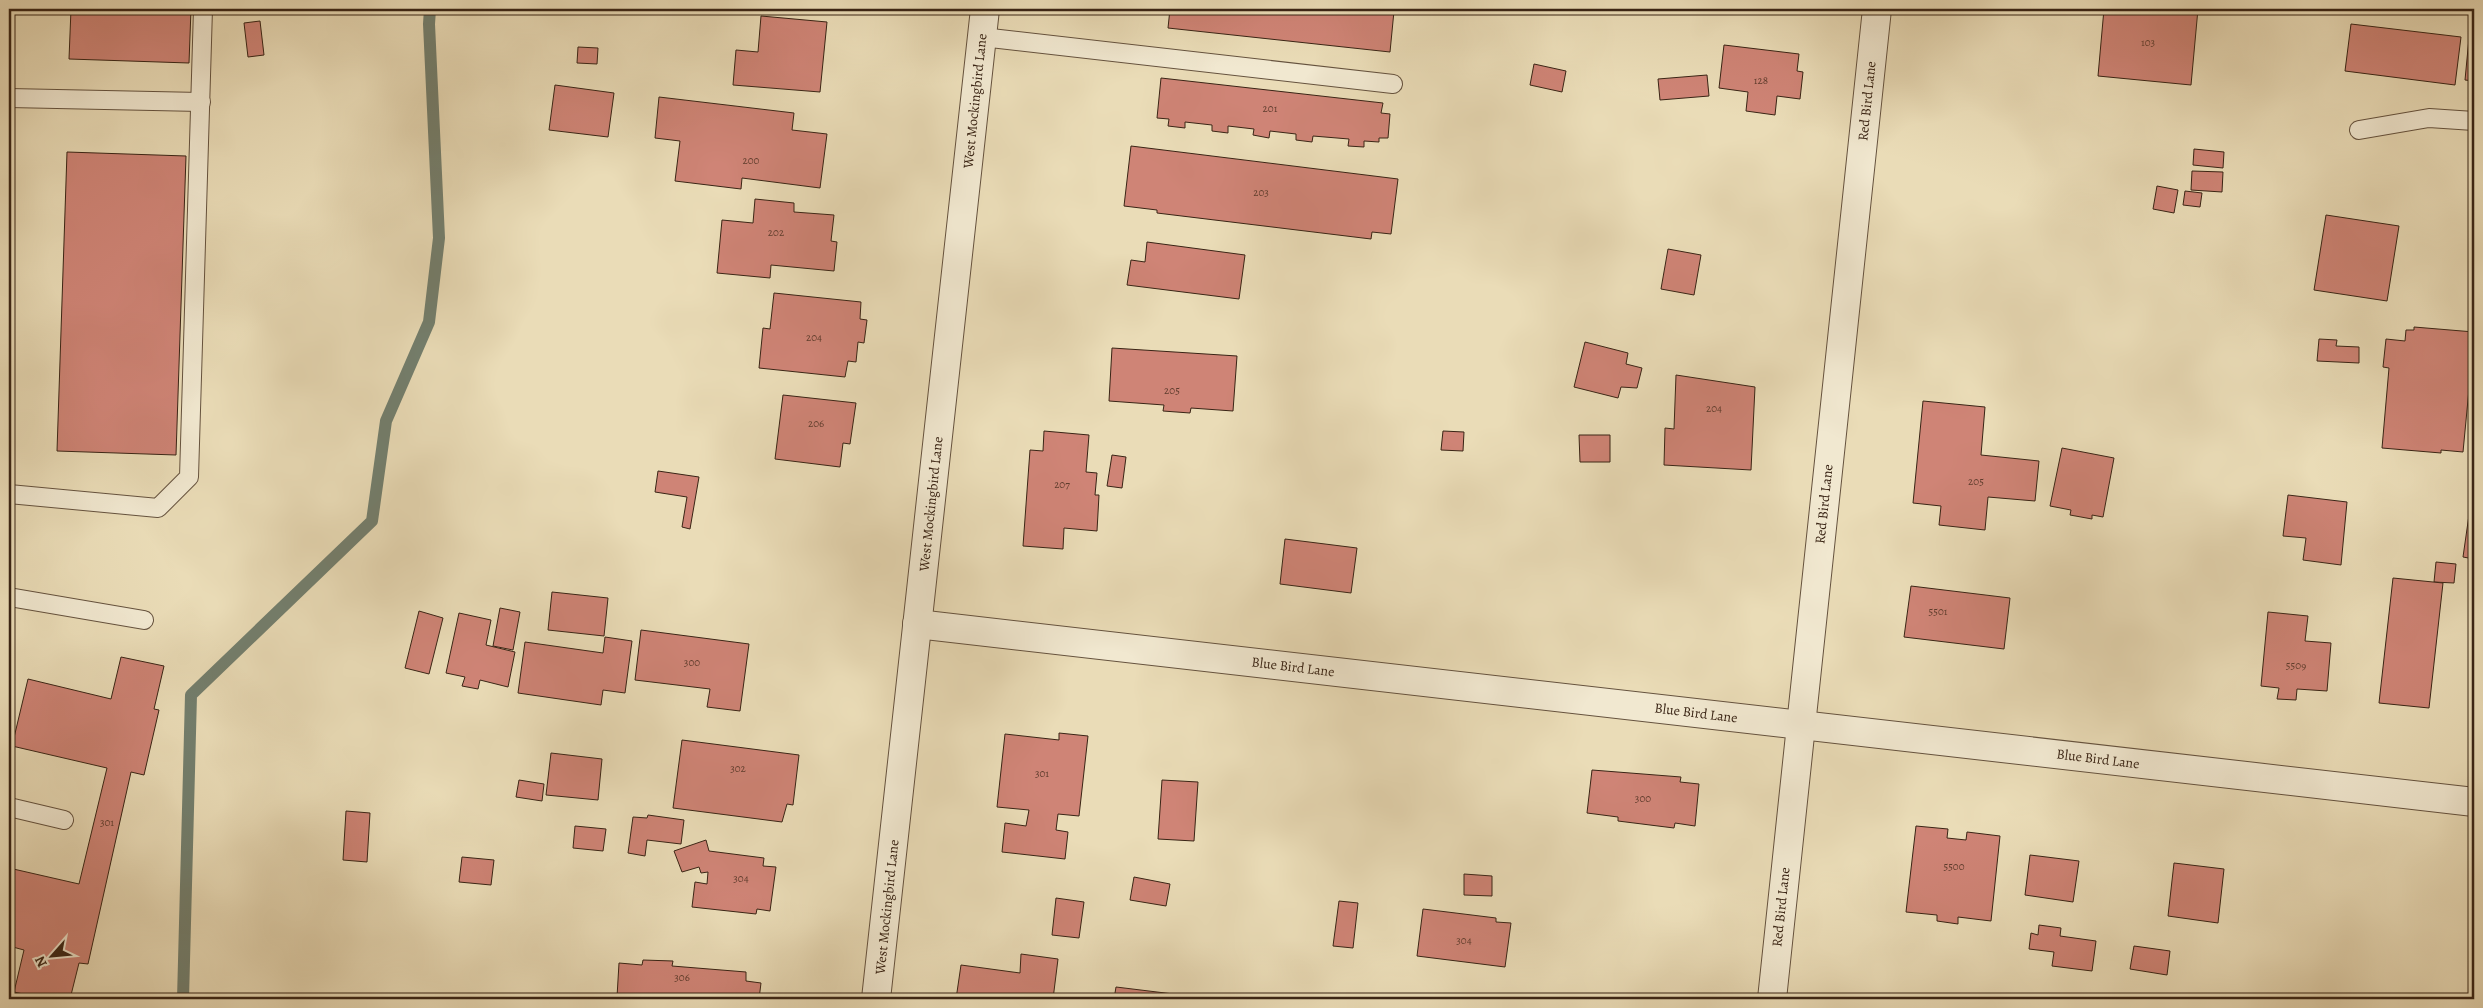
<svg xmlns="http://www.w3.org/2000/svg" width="2483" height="1008" font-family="Alegreya,serif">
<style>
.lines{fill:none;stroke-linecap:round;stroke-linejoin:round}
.stream{stroke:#737f6e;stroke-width:12}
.building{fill:#cf8476;stroke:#392415}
.service-casing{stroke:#65523e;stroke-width:20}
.minor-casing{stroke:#65523e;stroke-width:30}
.service{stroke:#f1e8d0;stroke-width:18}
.minor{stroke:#f1e8d0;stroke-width:28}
.labels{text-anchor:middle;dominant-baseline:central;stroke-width:4;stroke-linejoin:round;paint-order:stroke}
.number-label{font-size:11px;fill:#5e3c2d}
.street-label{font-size:14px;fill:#392415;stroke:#f1e8d0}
</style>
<rect width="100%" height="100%" fill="#eadcb7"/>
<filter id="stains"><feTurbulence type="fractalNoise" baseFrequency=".004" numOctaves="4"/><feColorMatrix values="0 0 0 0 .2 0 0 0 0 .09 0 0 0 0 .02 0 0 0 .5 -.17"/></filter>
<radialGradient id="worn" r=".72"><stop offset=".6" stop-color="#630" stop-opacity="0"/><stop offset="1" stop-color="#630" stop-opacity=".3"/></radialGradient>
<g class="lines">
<!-- stream -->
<path class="stream" d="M 183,999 L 191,695 L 372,521 L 386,421 L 429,322 L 439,238 L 429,24 L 430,9"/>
</g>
<!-- building -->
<g class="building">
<path d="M 71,9 L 191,9 L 189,63 L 69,59 Z"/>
<path d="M 1170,9 L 1381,9 L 1394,11 L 1390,52 L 1168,28 Z"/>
<path d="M 2104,9 L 2198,9 L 2191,85 L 2098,76 Z"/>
<path d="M 761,16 L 827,22 L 820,92 L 733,85 L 736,50 L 758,52 Z"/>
<path d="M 260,21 L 264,55 L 248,57 L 244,23 Z"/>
<path d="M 2351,24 L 2461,37 L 2455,85 L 2345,71 Z"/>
<path d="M 2469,38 L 2474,38 L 2474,81 L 2465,80 Z"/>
<path d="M 1724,45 L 1799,54 L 1797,71 L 1803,72 L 1800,99 L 1777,96 L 1775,115 L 1746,111 L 1748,92 L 1719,88 Z"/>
<path d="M 578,47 L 598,48 L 597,64 L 577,63 Z"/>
<path d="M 1534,64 L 1566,71 L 1562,92 L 1530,85 Z"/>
<path d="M 1707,75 L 1709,96 L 1660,100 L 1658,79 Z"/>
<path d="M 1161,78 L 1383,103 L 1381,113 L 1390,114 L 1388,138 L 1379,138 L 1379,142 L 1364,141 L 1364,147 L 1348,146 L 1349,139 L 1313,136 L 1312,142 L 1296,140 L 1296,134 L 1270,131 L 1269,138 L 1253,135 L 1254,129 L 1228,126 L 1228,133 L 1212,131 L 1212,125 L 1185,122 L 1185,128 L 1168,126 L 1169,119 L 1157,118 Z"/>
<path d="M 555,85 L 614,93 L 608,137 L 549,130 Z"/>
<path d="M 659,97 L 794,113 L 792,130 L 827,134 L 820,188 L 742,178 L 741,189 L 675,181 L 680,141 L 655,138 Z"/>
<path d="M 1131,146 L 1398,179 L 1391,234 L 1372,232 L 1371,239 L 1157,213 L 1157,210 L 1124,206 Z"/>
<path d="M 2194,149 L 2224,152 L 2223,168 L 2193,165 Z"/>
<path d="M 67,152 L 186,156 L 176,455 L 57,451 Z"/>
<path d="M 2192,171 L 2223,172 L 2222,192 L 2191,190 Z"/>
<path d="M 2157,186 L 2178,190 L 2174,213 L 2153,209 Z"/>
<path d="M 2185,191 L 2202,193 L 2200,207 L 2183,205 Z"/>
<path d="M 755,199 L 794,203 L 794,212 L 834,215 L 831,241 L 837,242 L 834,271 L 771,265 L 770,278 L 717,273 L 722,220 L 753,223 Z"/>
<path d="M 2326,215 L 2399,226 L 2387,301 L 2314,290 Z"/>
<path d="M 1147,242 L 1245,255 L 1239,299 L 1127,285 L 1131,260 L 1145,262 Z"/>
<path d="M 1668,249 L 1701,255 L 1694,295 L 1661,289 Z"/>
<path d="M 774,293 L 861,302 L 860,319 L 867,320 L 864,343 L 858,342 L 856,362 L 848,361 L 845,377 L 759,368 L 763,328 L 770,329 Z"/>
<path d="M 2414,327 L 2474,332 L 2474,389 L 2469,389 L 2463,452 L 2441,450 L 2441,453 L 2382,448 L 2389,368 L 2383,367 L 2386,339 L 2405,341 L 2406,330 L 2414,330 Z"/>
<path d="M 2319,339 L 2337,340 L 2336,346 L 2359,347 L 2359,363 L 2317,361 Z"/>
<path d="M 1585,342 L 1628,353 L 1626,364 L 1642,368 L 1637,388 L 1621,387 L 1618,398 L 1574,387 Z"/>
<path d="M 1112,348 L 1237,356 L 1233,411 L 1191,408 L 1190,413 L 1163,411 L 1164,405 L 1109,401 Z"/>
<path d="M 1676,375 L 1755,387 L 1751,470 L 1664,465 L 1665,428 L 1674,429 Z"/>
<path d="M 783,395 L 856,403 L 850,444 L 843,443 L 840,467 L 775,459 Z"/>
<path d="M 1923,401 L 1985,407 L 1981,455 L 2039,461 L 2035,501 L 1988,497 L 1985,530 L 1939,525 L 1941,506 L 1913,503 Z"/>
<path d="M 1044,431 L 1089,435 L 1086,472 L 1097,473 L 1095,495 L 1099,495 L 1097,531 L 1064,528 L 1063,549 L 1023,546 L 1030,450 L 1043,451 Z"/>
<path d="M 1443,431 L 1464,432 L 1463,451 L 1441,450 Z"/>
<path d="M 1579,435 L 1610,435 L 1610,462 L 1580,462 Z"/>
<path d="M 2062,448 L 2114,458 L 2103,517 L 2092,515 L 2092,519 L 2070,515 L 2071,510 L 2050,506 Z"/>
<path d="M 1112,455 L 1126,457 L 1122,488 L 1107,486 Z"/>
<path d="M 658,471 L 699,477 L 690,529 L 682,527 L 687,497 L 655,492 Z"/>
<path d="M 2288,495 L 2347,502 L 2341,565 L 2303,560 L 2306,538 L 2283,536 Z"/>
<path d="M 2469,515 L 2474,516 L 2474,559 L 2463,557 Z"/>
<path d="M 1285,539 L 1357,548 L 1351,593 L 1280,584 Z"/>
<path d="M 2436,562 L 2456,564 L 2454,583 L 2434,582 Z"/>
<path d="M 2393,578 L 2443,583 L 2429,708 L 2379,703 Z"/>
<path d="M 1911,586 L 2010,598 L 2004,649 L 1904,637 Z"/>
<path d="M 552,592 L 608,598 L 604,636 L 548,630 Z"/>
<path d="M 500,608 L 520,612 L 513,650 L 493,646 Z"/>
<path d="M 419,611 L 443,618 L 429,674 L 405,668 Z"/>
<path d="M 2268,612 L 2308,616 L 2305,641 L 2331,643 L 2327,691 L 2297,689 L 2296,700 L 2277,699 L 2279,688 L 2261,686 Z"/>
<path d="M 459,613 L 491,620 L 486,645 L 515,652 L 508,687 L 480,680 L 478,689 L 462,686 L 465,677 L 446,673 Z"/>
<path d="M 641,630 L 749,644 L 740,711 L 707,707 L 710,689 L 635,680 Z"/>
<path d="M 605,637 L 632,641 L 625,693 L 603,690 L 601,705 L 518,693 L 525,642 L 603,653 Z"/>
<path d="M 121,657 L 164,666 L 154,709 L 159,710 L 144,775 L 131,772 L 88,964 L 79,963 L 70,999 L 46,999 L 14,992 L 24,950 L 9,946 L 9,868 L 79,884 L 107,768 L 12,746 L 28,679 L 111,699 Z"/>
<path d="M 1059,733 L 1088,736 L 1079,816 L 1058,814 L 1056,830 L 1068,832 L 1065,859 L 1002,852 L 1005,823 L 1026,826 L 1029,810 L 997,807 L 1005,734 L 1059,740 Z"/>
<path d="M 682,740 L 799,755 L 793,805 L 787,804 L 782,822 L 673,808 Z"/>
<path d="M 551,753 L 602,759 L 598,800 L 546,795 Z"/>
<path d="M 1592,770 L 1681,777 L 1680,782 L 1699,784 L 1695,826 L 1675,823 L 1674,828 L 1618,821 L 1618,817 L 1587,813 Z"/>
<path d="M 519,780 L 544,784 L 542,801 L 516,797 Z"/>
<path d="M 1162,780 L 1198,782 L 1194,841 L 1158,839 Z"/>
<path d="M 346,811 L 370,813 L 367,862 L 343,860 Z"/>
<path d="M 648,815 L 684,820 L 681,844 L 647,840 L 645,856 L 628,853 L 633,817 L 647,818 Z"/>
<path d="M 575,826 L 606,829 L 603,851 L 573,848 Z"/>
<path d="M 1916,826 L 1948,829 L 1947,838 L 1966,840 L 1967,832 L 2000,836 L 1991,921 L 1958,917 L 1958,924 L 1937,921 L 1937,915 L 1906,912 Z"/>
<path d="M 706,840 L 709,851 L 764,858 L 763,866 L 776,867 L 770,911 L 757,909 L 756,914 L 692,907 L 695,882 L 707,884 L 708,872 L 701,873 L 699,867 L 682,872 L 674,851 Z"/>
<path d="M 2030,855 L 2079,861 L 2073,902 L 2025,895 Z"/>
<path d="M 462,857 L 494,860 L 491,885 L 459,882 Z"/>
<path d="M 2174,863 L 2224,869 L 2218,923 L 2168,916 Z"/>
<path d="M 1464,874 L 1492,876 L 1492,896 L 1464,895 Z"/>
<path d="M 1134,877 L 1170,884 L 1166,906 L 1130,900 Z"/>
<path d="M 1056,898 L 1084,902 L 1079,938 L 1052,935 Z"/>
<path d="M 1339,901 L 1358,903 L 1353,948 L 1333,946 Z"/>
<path d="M 1423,909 L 1496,918 L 1496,922 L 1511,923 L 1505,967 L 1417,956 Z"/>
<path d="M 2039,925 L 2061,928 L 2060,936 L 2096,941 L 2092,971 L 2052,966 L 2054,952 L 2029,949 L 2031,933 L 2038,935 Z"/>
<path d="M 2134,946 L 2170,951 L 2167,975 L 2130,969 Z"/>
<path d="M 1021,954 L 1058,959 L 1053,999 L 956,999 L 961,965 L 1020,973 Z"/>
<path d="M 643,960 L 673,961 L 672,966 L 746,972 L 746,981 L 761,983 L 759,999 L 643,999 L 617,997 L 619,963 L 642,965 Z"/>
<path d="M 1116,987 L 1198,997 L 1198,999 L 1114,999 Z"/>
</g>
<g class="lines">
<defs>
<g id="service">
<path d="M 982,37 L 1393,84"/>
<path d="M 9,98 L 201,102"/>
<path d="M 2359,130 L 2429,118 L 2474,121"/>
<path d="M 9,494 L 158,508 L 189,477 L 203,9"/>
<path d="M 9,597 L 144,620"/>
<path d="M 9,807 L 64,820"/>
</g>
<g id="minor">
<path d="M 917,624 L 2474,802"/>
<path d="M 876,999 L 985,9"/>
<path d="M 1772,999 L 1877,9"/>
</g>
</defs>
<!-- service casing -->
<use href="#service" class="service-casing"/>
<!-- minor casing -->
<use href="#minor" class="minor-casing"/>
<!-- service -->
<use href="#service" class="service"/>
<!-- minor -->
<use href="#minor" class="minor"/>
</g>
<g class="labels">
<!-- number labels -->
<g class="number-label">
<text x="2148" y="42">103</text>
<text x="1761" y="80">128</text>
<text x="1270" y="108">201</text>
<text x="751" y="160">200</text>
<text x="1261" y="192">203</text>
<text x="776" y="232">202</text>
<text x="814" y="337">204</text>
<text x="1172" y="390">205</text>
<text x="1714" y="408">204</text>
<text x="816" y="423">206</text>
<text x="1976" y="481">205</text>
<text x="1062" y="484">207</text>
<text x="1938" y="611">5501</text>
<text x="692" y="662">300</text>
<text x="2296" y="665">5509</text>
<text x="738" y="768">302</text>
<text x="1042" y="773">301</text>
<text x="1643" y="798">300</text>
<text x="107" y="822">301</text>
<text x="1954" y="866">5500</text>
<text x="741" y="878">304</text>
<text x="1464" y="940">304</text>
<text x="682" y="977">306</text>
</g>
<!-- street labels -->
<g class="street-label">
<text transform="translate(975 101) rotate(-84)">West Mockingbird Lane</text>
<text transform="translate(1867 101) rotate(-84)">Red Bird Lane</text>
<text transform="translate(931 504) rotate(-84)">West Mockingbird Lane</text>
<text transform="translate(1824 504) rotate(-84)">Red Bird Lane</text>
<text transform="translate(1293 667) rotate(7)">Blue Bird Lane</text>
<text transform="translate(1696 713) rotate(7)">Blue Bird Lane</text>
<text transform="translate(2098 759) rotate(7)">Blue Bird Lane</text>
<text transform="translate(887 907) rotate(-84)">West Mockingbird Lane</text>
<text transform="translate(1781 907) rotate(-84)">Red Bird Lane</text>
</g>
</g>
<!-- margin -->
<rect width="2483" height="1008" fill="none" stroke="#eadcb7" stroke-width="30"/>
<rect x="10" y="10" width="2463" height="988" fill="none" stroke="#392415" stroke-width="2.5"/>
<rect x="15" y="15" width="2453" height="978" fill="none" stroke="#392415"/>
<!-- north arrow -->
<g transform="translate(52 956) rotate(243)" stroke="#f1e8d0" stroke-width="4" paint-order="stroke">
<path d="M0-4L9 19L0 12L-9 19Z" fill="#392415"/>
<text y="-8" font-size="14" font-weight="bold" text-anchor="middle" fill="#392415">N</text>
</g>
<rect width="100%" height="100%" filter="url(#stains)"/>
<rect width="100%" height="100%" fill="url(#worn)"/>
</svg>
